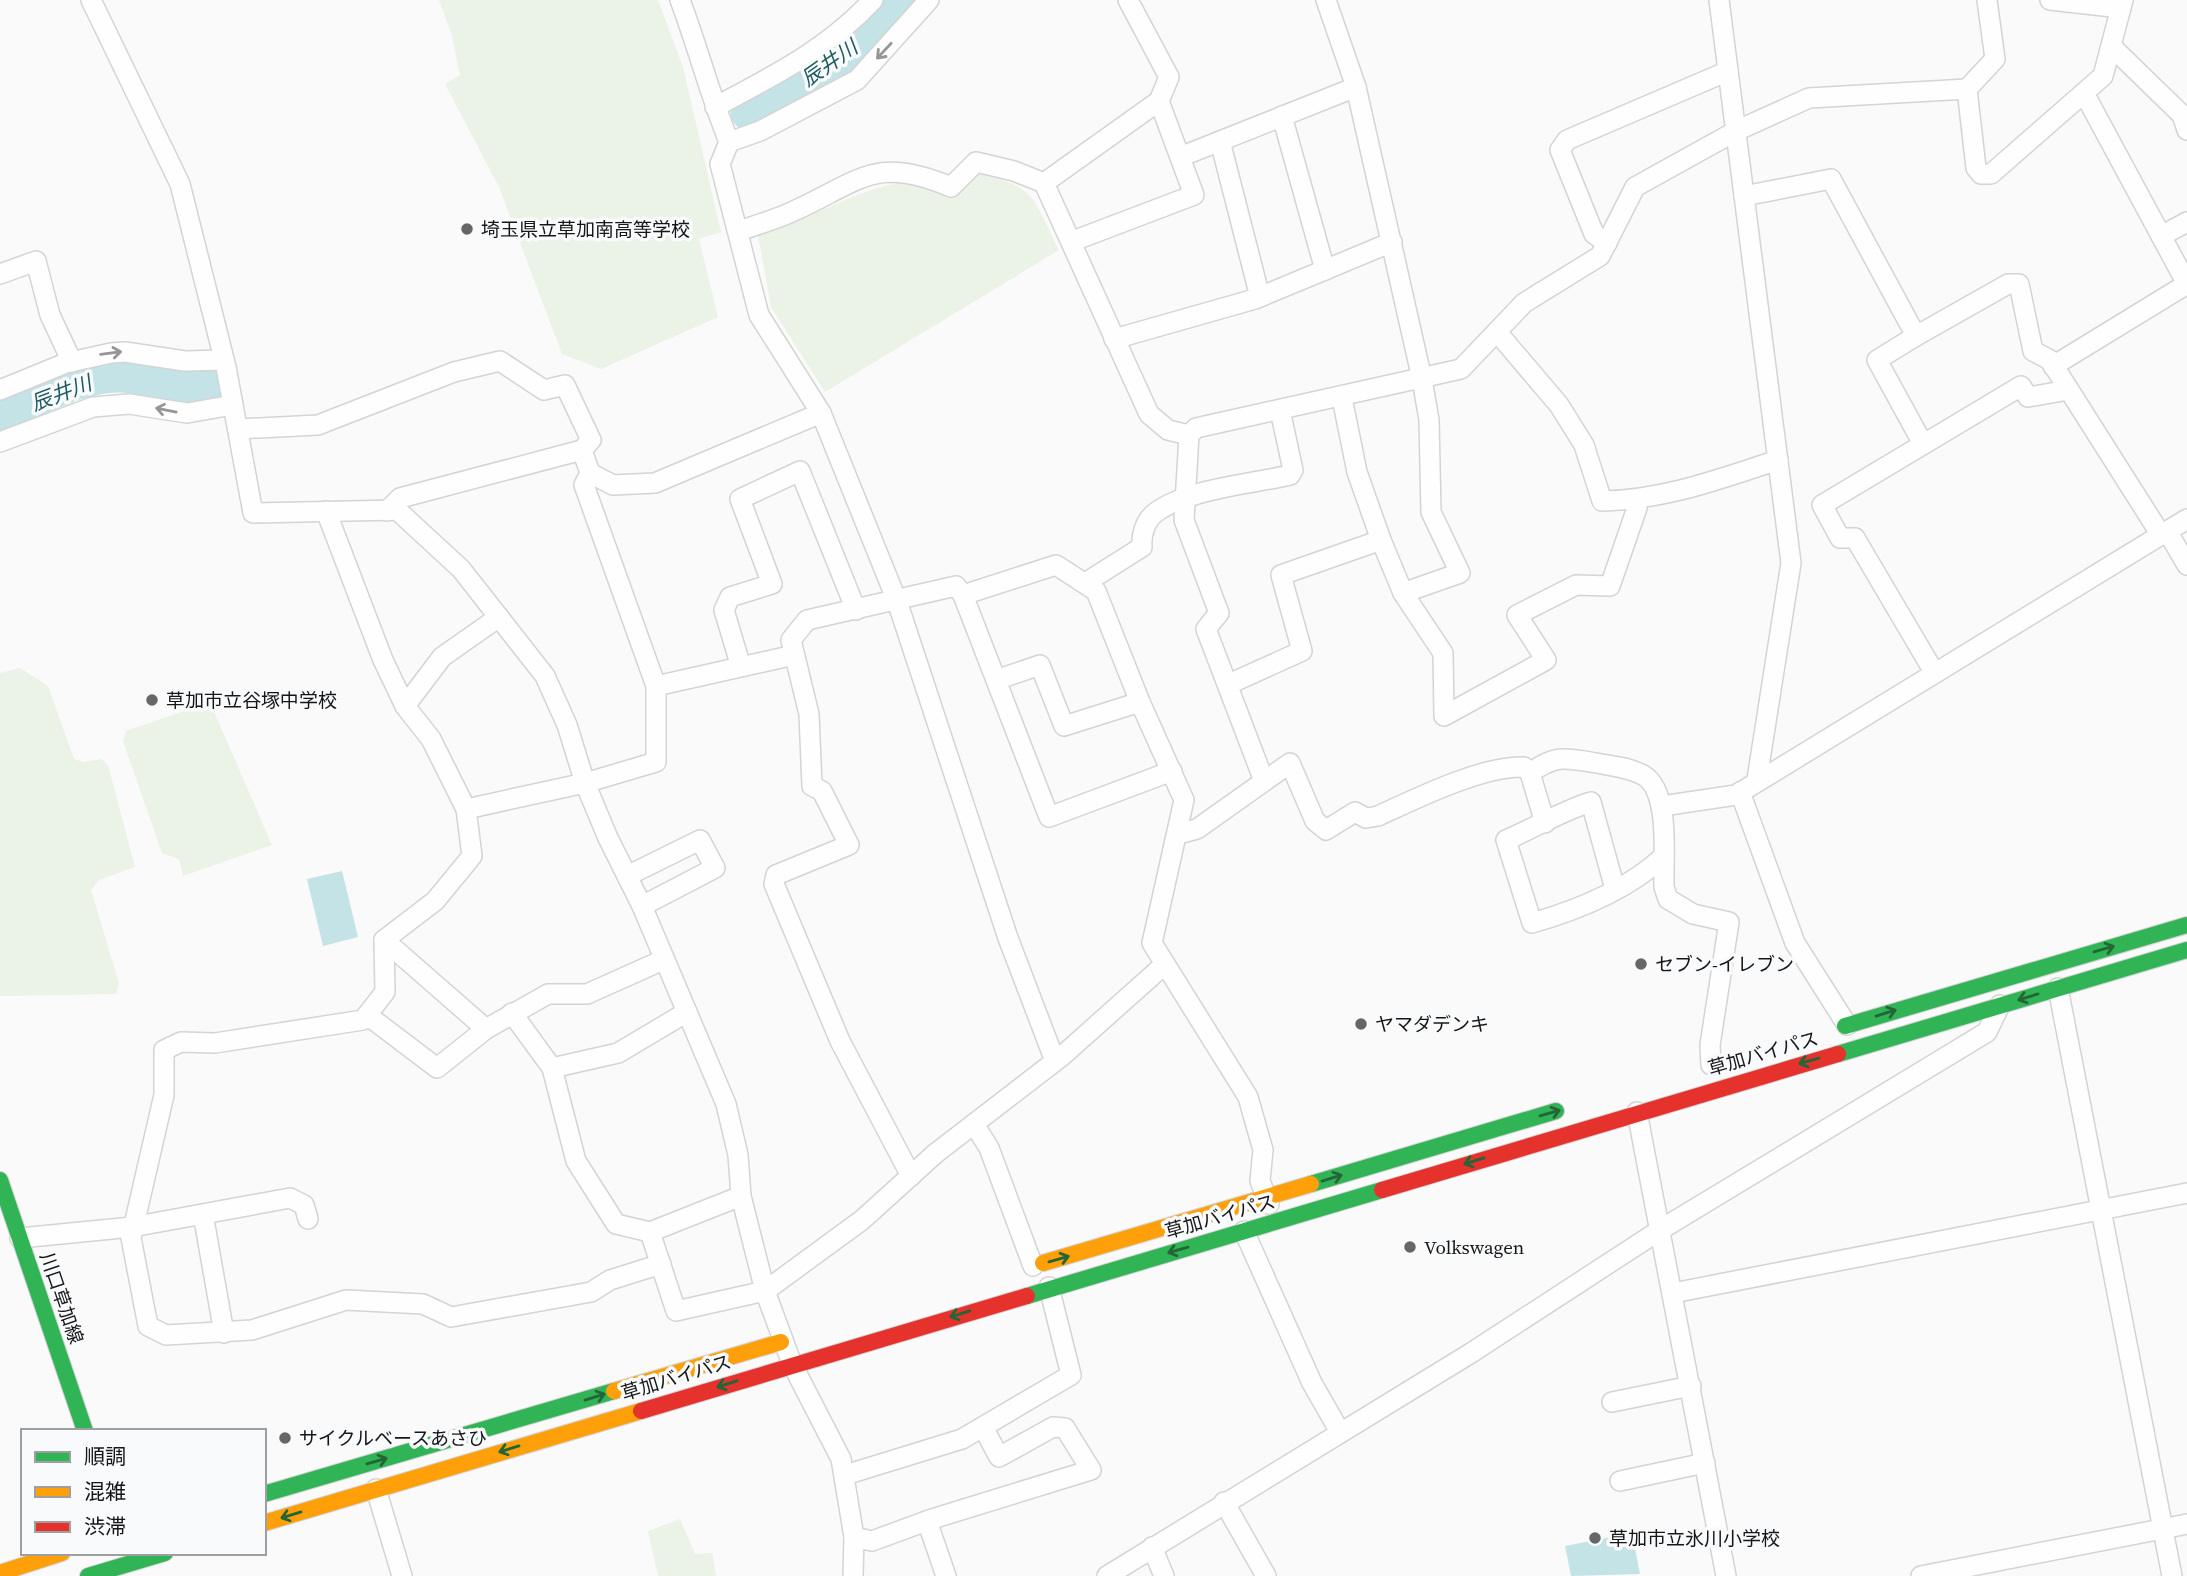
<svg xmlns="http://www.w3.org/2000/svg" width="2187" height="1576" font-family="'Source Serif 4','Noto Sans JP',serif">
<style>
.green{fill:#ebf2e6}
.water{fill:#c3e3e6}
.lines{fill:none;stroke-linecap:round;stroke-linejoin:round}
.river{stroke:#c3e3e6;stroke-width:33}
.street-casing{stroke:#d4d4d4;stroke-width:22}
.fast-casing{stroke:#d4d4d4;stroke-width:18}
.slow-casing{stroke:#d4d4d4;stroke-width:18}
.jam-casing{stroke:#d4d4d4;stroke-width:18}
.street{stroke:#fefefe;stroke-width:19}
.fast{stroke:#30b455;stroke-width:16}
.slow{stroke:#ff9f0a;stroke-width:16}
.jam{stroke:#e5322d;stroke-width:16}
.oneway{stroke:#969696}
.oneway2{stroke:#236536}
.poi-dot{fill:#666;stroke:#f9fafb;stroke-width:2.5}
.labels{text-anchor:middle;dominant-baseline:central;stroke-width:7;stroke-linejoin:round;paint-order:stroke}
.poi-label{font-size:19px;fill:#161617;stroke:#f9fafb;text-anchor:start}
.street-label{font-size:19px;fill:#161617;stroke:#f9fafb}
.water-label{font-size:21px;font-style:italic;fill:#1c5b60;stroke:#f9fafb}
</style>
<rect width="100%" height="100%" fill="#fafafa"/>
<!-- green -->
<g class="green">
<path d="M 439,0 L 658,0 L 683,67 L 721,232 L 699,239 L 718,317 L 601,369 L 562,354 L 499,187 L 445,84 L 460,75 L 452,36 Z"/>
<path d="M 977,174 C 1037,185 1033,199 1059,250 L 825,392 L 771,307 L 758,235 C 799,223 835,202 874,189 C 907,179 943,178 977,174 Z"/>
<path d="M 20,668 L 48,686 L 74,759 L 84,762 L 101,759 L 108,765 L 135,867 L 99,880 L 91,890 L 119,983 L 116,994 L 0,996 L 0,673 Z"/>
<path d="M 205,704 L 212,707 L 272,845 L 183,876 L 179,859 L 162,853 L 123,741 L 126,731 Z"/>
<path d="M 680,1519 L 695,1554 L 712,1553 L 716,1576 L 658,1576 L 648,1531 Z"/>
</g>
<!-- water -->
<g class="water">
<path d="M 342,871 L 358,937 L 323,946 L 307,879 Z"/>
<path d="M 1632,1533 L 1640,1574 L 1571,1576 L 1565,1546 Z"/>
</g>
<g class="lines">
<!-- river -->
<g class="river">
<path d="M 747,113 C 806,84 860,53 901,0"/>
<path d="M 0,416 C 38,401 81,374 122,376 C 151,378 178,388 208,386"/>
</g>
<defs>
<g id="street">
<path d="M 91,0 L 180,184 L 226,367 L 253,513 L 397,510 L 461,569 L 545,676 L 567,725 L 585,783 L 608,838 L 642,906 L 726,1104 L 738,1155 L 741,1196 L 765,1291 L 792,1364 L 841,1459 L 854,1537 L 853,1576"/>
<path d="M 680,0 C 698,48 710,95 729,142 L 720,164 L 759,315 L 821,413 L 897,601 L 1008,938 L 1055,1061"/>
<path d="M 1326,0 L 1356,87 L 1422,379 L 1429,420 L 1431,512 L 1460,573 L 1403,593"/>
<path d="M 1719,0 L 1791,563 L 1757,779"/>
<path d="M 1987,0 L 1995,59 L 1967,89 L 1976,168 L 1981,174 L 1991,174 L 2103,76 L 2123,0"/>
<path d="M 2050,0 L 2121,8"/>
<path d="M 2111,46 L 2182,115 L 2187,130"/>
<path d="M 715,107 C 775,75 826,50 873,0"/>
<path d="M 1282,116 L 1325,270"/>
<path d="M 1220,141 L 1260,297"/>
<path d="M 729,142 L 760,131 L 857,80 L 929,0"/>
<path d="M 1180,157 L 1356,87"/>
<path d="M 1044,183 L 1159,101 L 1169,77 L 1128,0"/>
<path d="M 1744,196 L 1831,179 L 1916,336 L 1877,360 L 1923,444"/>
<path d="M 740,231 C 758,224 778,219 796,210 C 861,180 877,155 951,187 L 976,162 L 1014,171 L 1044,183 L 1149,414 L 1168,430 L 1189,435"/>
<path d="M 2161,236 L 2187,222"/>
<path d="M 1073,241 L 1194,195 L 1159,101"/>
<path d="M 1607,243 L 1594,234 L 1560,150 L 1567,140 L 1728,71"/>
<path d="M 0,274 L 36,261 L 50,315 L 72,362"/>
<path d="M 1497,332 L 1559,405 L 1584,445 L 1602,501 C 1664,500 1719,479 1778,460"/>
<path d="M 1916,336 L 2008,284 L 2019,284 L 2033,351 L 2050,360 L 2161,535"/>
<path d="M 1114,339 L 1255,299 L 1392,242"/>
<path d="M 2053,366 L 2187,284 L 2084,93"/>
<path d="M 0,390 L 66,363 L 111,353 L 125,352 L 185,361 L 224,360"/>
<path d="M 1342,398 L 1357,472 L 1381,540 L 1403,593 L 1443,653 L 1444,716 L 1546,660 L 1517,615 L 1576,585 L 1610,586 L 1637,508 L 1636,501"/>
<path d="M 238,429 L 318,425 L 454,372 L 500,361 L 544,390 L 565,385 L 591,440 L 582,450 L 400,498 L 387,511"/>
<path d="M 0,442 L 93,407 L 129,404 L 187,413 L 233,405"/>
<path d="M 590,473 L 613,485 L 655,483 L 821,413"/>
<path d="M 326,511 L 383,660 L 405,706 L 431,739 L 466,809 L 472,856 L 435,901 L 384,940 L 385,992 L 363,1020 L 215,1043 L 181,1042 L 164,1050 L 164,1095 L 131,1238 L 148,1326 L 166,1335 L 252,1330 L 346,1300 L 423,1304 L 451,1317 L 591,1292 L 610,1280 L 661,1264"/>
<path d="M 2167,531 L 2187,565"/>
<path d="M 1085,583 L 1142,547 C 1141,535 1145,521 1155,513 C 1186,489 1252,484 1290,475 L 1293,470 L 1280,410"/>
<path d="M 963,595 L 1056,565 L 1096,591 L 1140,702 L 1184,800 L 1152,943 L 1248,1097 L 1263,1150 L 1260,1181 L 1269,1204"/>
<path d="M 741,667 L 724,610 L 730,597 L 772,584 L 740,499 L 800,471 L 856,610"/>
<path d="M 1934,672 L 1855,538 L 1840,538 L 1822,505 L 2021,386 L 2028,397 L 2068,390"/>
<path d="M 996,680 L 1040,665 L 1064,726 L 1140,702"/>
<path d="M 1229,684 L 1302,651 L 1281,575 L 1381,540"/>
<path d="M 656,686 L 794,655"/>
<path d="M 405,706 L 442,657 L 499,617"/>
<path d="M 1530,773 C 1556,754 1566,758 1596,763 C 1612,766 1628,767 1643,775 C 1671,791 1663,858 1664,887 L 1668,899 L 1693,914 L 1729,922 L 1710,1045 L 1711,1065"/>
<path d="M 1264,781 L 1206,629 L 1219,613 L 1184,520 L 1189,435 L 1196,428 L 1461,369 L 1524,303 L 1600,256 L 1635,187 L 1736,131 L 1809,98 L 1967,89"/>
<path d="M 1740,792 L 1795,943 L 1847,1025"/>
<path d="M 1662,806 L 1736,795 L 2187,519"/>
<path d="M 466,809 L 585,783 L 656,762 L 656,686 L 584,485 L 590,473 L 582,450"/>
<path d="M 1178,834 L 1197,829 L 1290,763 L 1315,821 L 1326,830 L 1355,812 L 1366,818 L 1378,816 C 1415,799 1484,765 1524,767 L 1530,773 L 1545,823"/>
<path d="M 627,876 L 700,840 L 715,868 L 642,906"/>
<path d="M 1615,889 L 1591,802 C 1561,811 1535,828 1506,840 L 1532,923 C 1578,910 1627,890 1663,857"/>
<path d="M 384,940 L 486,1029"/>
<path d="M 2058,988 L 2172,1576"/>
<path d="M 512,1013 L 552,1068 L 576,1161 L 616,1224 L 650,1232 L 741,1196"/>
<path d="M 367,1015 L 437,1068 L 486,1029 L 548,994 L 587,994 L 663,960"/>
<path d="M 552,1068 L 618,1053 L 687,1012"/>
<path d="M 1637,1112 L 1726,1576"/>
<path d="M 974,1124 L 989,1148 L 1033,1266"/>
<path d="M 911,1176 L 840,1041 L 774,884 L 776,875 L 849,845 L 822,791 L 812,786 L 809,714 L 791,640 L 807,620 L 956,586 L 963,595 L 1049,817 L 1172,771"/>
<path d="M 203,1214 L 224,1333"/>
<path d="M 1244,1231 L 1312,1383 L 1340,1432"/>
<path d="M 650,1232 L 676,1311 L 765,1291 L 862,1220 L 936,1153 L 1062,1056 L 1164,965"/>
<path d="M 20,1238 L 132,1227 L 290,1198 L 304,1205 L 308,1219"/>
<path d="M 1673,1293 L 2187,1193"/>
<path d="M 1612,1402 L 1691,1386"/>
<path d="M 845,1475 L 962,1439 L 1071,1375 L 1049,1287"/>
<path d="M 1620,1481 L 1705,1463"/>
<path d="M 376,1489 L 402,1576"/>
<path d="M 1224,1502 L 1266,1576"/>
<path d="M 927,1521 L 946,1576"/>
<path d="M 854,1537 L 872,1541 L 932,1519 L 1091,1470 L 1065,1428 L 1053,1427 L 999,1457 L 983,1427"/>
<path d="M 1152,1547 L 1164,1576"/>
<path d="M 1107,1576 L 1471,1353 L 1660,1230 L 1987,1032 L 2000,1005"/>
<path d="M 1921,1576 L 2187,1524"/>
</g>
<g id="fast">
<path d="M 1845,1026 L 2187,925"/>
<path d="M 1838,1054 L 2187,950"/>
<path d="M 0,1180 L 85,1431"/>
<path d="M 1311,1184 L 1556,1111"/>
<path d="M 1027,1296 L 1382,1190"/>
<path d="M 264,1494 L 614,1391"/>
<path d="M 88,1576 L 165,1553"/>
</g>
<g id="slow">
<path d="M 1043,1263 L 1311,1184"/>
<path d="M 614,1391 L 781,1342"/>
<path d="M 264,1523 L 641,1411"/>
<path d="M 0,1573 L 62,1553"/>
</g>
<g id="jam">
<path d="M 1382,1190 L 1838,1054"/>
<path d="M 641,1411 L 1027,1296"/>
</g>
</defs>
<!-- street casing -->
<use href="#street" class="street-casing"/>
<!-- fast casing -->
<use href="#fast" class="fast-casing"/>
<!-- slow casing -->
<use href="#slow" class="slow-casing"/>
<!-- jam casing -->
<use href="#jam" class="jam-casing"/>
<!-- street -->
<use href="#street" class="street"/>
<!-- fast -->
<use href="#fast" class="fast"/>
<!-- slow -->
<use href="#slow" class="slow"/>
<!-- jam -->
<use href="#jam" class="jam"/>
</g>
<!-- one-way arrows -->
<defs><path id="oneway-shaft" d="M-6 0H5M1.5-3L5.5 0L1.5 3" fill="none" stroke-width="1.6" stroke-linecap="round" stroke-linejoin="round" transform="scale(1.75)"/></defs>
<g class="oneway">
<use href="#oneway-shaft" transform="translate(884 51) rotate(133)"/>
<use href="#oneway-shaft" transform="translate(111 353) rotate(-7)"/>
<use href="#oneway-shaft" transform="translate(166 410) rotate(-169)"/>
</g>
<g class="oneway2">
<use href="#oneway-shaft" transform="translate(2104 949) rotate(-16)"/>
<use href="#oneway-shaft" transform="translate(2028 997) rotate(163)"/>
<use href="#oneway-shaft" transform="translate(1886 1013) rotate(-17)"/>
<use href="#oneway-shaft" transform="translate(1809 1061) rotate(164)"/>
<use href="#oneway-shaft" transform="translate(1550 1113) rotate(-16)"/>
<use href="#oneway-shaft" transform="translate(1474 1161) rotate(163)"/>
<use href="#oneway-shaft" transform="translate(1332 1178) rotate(-17)"/>
<use href="#oneway-shaft" transform="translate(1178 1250) rotate(164)"/>
<use href="#oneway-shaft" transform="translate(1059 1259) rotate(-16)"/>
<use href="#oneway-shaft" transform="translate(960 1314) rotate(163)"/>
<use href="#oneway-shaft" transform="translate(727 1384) rotate(163)"/>
<use href="#oneway-shaft" transform="translate(595 1397) rotate(-17)"/>
<use href="#oneway-shaft" transform="translate(509 1449) rotate(163)"/>
<use href="#oneway-shaft" transform="translate(377 1461) rotate(-16)"/>
<use href="#oneway-shaft" transform="translate(291 1515) rotate(163)"/>
</g>
<!-- markers -->
<g class="poi-dot">
<circle cx="467" cy="229" r="7"/>
<circle cx="152" cy="700" r="7"/>
<circle cx="1641" cy="964" r="7"/>
<circle cx="1361" cy="1024" r="7"/>
<circle cx="1410" cy="1247" r="7"/>
<circle cx="285" cy="1438" r="7"/>
<circle cx="1595" cy="1538" r="7"/>
</g>
<g class="labels">
<!-- poi labels -->
<g class="poi-label">
<text x="481" y="229">埼玉県立草加南高等学校</text>
<text x="166" y="700">草加市立谷塚中学校</text>
<text x="1655" y="964">セブン-イレブン</text>
<text x="1375" y="1024">ヤマダデンキ</text>
<text x="1424" y="1247">Volkswagen</text>
<text x="299" y="1438">サイクルベースあさひ</text>
<text x="1609" y="1538">草加市立氷川小学校</text>
</g>
<!-- street labels -->
<g class="street-label">
<text transform="translate(1763 1053) rotate(-16)">草加バイパス</text>
<text transform="translate(1220 1216) rotate(-16)">草加バイパス</text>
<text transform="translate(62 1298) rotate(71)">川口草加線</text>
<text transform="translate(676 1377) rotate(-17)">草加バイパス</text>
</g>
<!-- water labels -->
<g class="water-label">
<text transform="translate(829 63) rotate(-35)">辰井川</text>
<text transform="translate(61 393) rotate(-21)">辰井川</text>
</g>
</g>
<!-- legend -->
<rect x="21" y="1429" width="245" height="126" fill="#f9fafb" stroke="#9e9fa0" stroke-width="2"/>
<rect x="35" y="1452" width="35" height="10" fill="#30b455" stroke="#9e9fa0" stroke-width="2"/>
<text x="84" y="1464" font-size="21" fill="#161617">順調</text>
<rect x="35" y="1487" width="35" height="10" fill="#ff9f0a" stroke="#9e9fa0" stroke-width="2"/>
<text x="84" y="1499" font-size="21" fill="#161617">混雑</text>
<rect x="35" y="1522" width="35" height="10" fill="#e5322d" stroke="#9e9fa0" stroke-width="2"/>
<text x="84" y="1534" font-size="21" fill="#161617">渋滞</text>
</svg>
